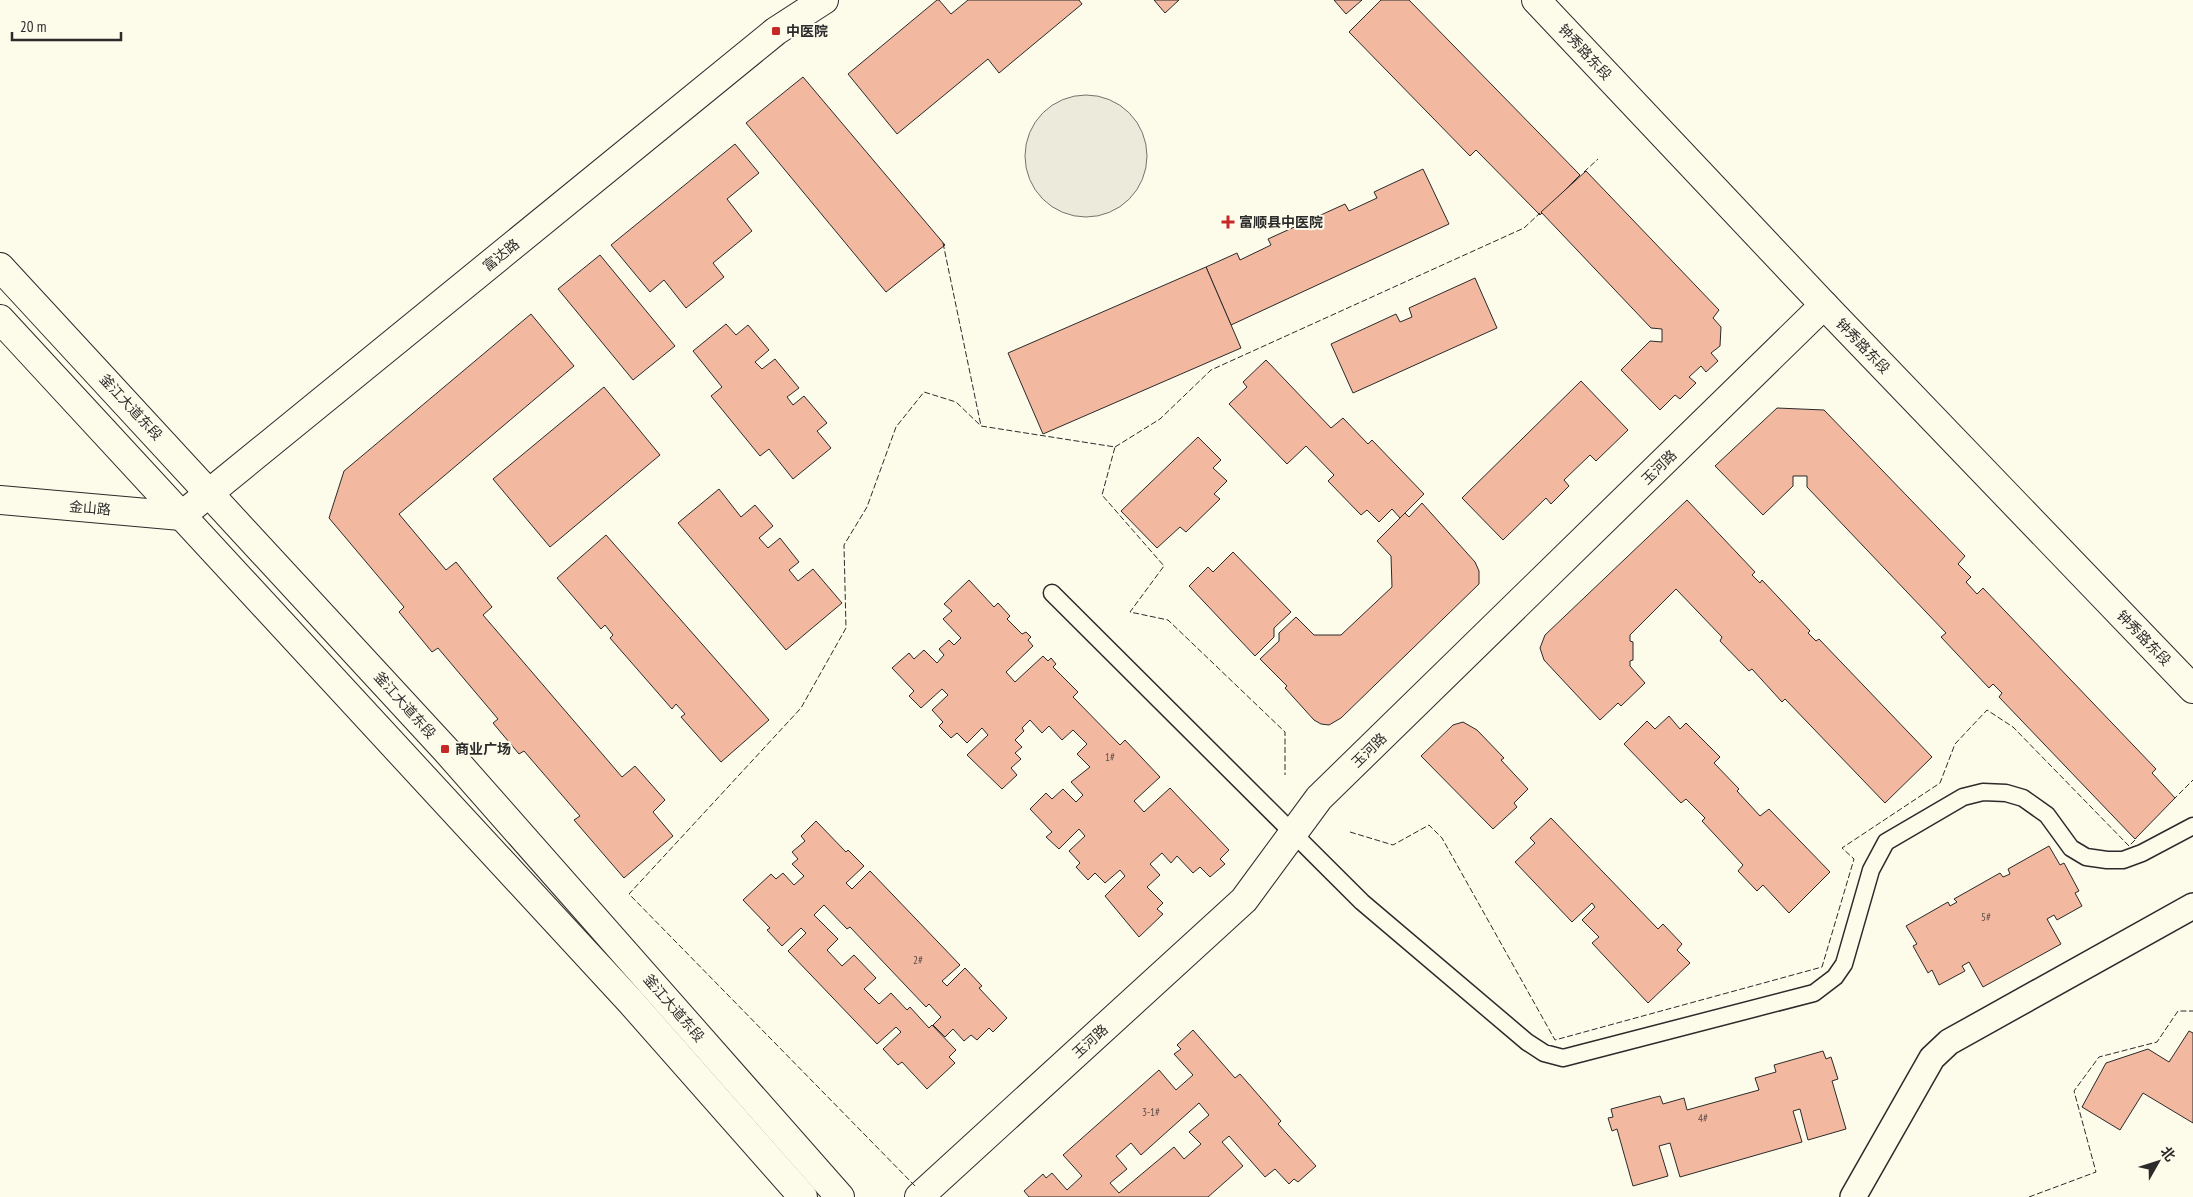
<svg xmlns="http://www.w3.org/2000/svg" width="2193" height="1197" font-family="'PT Sans Narrow','Noto Sans SC',sans-serif">
<style>
.parking{fill:#eceadb;stroke:#74746e}
.building{fill:#f2b8a0;stroke:#2b2b2b;fill-rule:evenodd}
.lines{fill:none;stroke-linecap:round;stroke-linejoin:round}
.service-casing{stroke:#2b2b2b;stroke-width:19}
.pedestrian-casing{stroke:#2b2b2b;stroke-width:28}
.minor-casing{stroke:#2b2b2b;stroke-width:30}
.tertiary-casing{stroke:#2b2b2b;stroke-width:30}
.secondary-casing{stroke:#2b2b2b;stroke-width:30}
.primary-casing{stroke:#2b2b2b;stroke-width:30}
.service{stroke:#fdfbea;stroke-width:16}
.pedestrian{stroke:#fdfbea;stroke-width:25}
.minor{stroke:#fdfbea;stroke-width:28}
.tertiary{stroke:#fdfbea;stroke-width:28}
.secondary{stroke:#fdfbea;stroke-width:28}
.primary{stroke:#fdfbea;stroke-width:28}
.fence{stroke:#2b2b2b;stroke-width:1;stroke-dasharray:6 2.5;stroke-linecap:butt}
.poi-dot{fill:#c62828;stroke:#fdfbea;stroke-width:2}
.labels{text-anchor:middle;dominant-baseline:central;stroke-width:4;stroke-linejoin:round;paint-order:stroke}
.number-label{font-size:11px;fill:#5d4e48}
.poi-label{font-size:14px;font-weight:bold;fill:#2b2b2b;stroke:#fdfbea;text-anchor:start}
.street-label{font-size:14px;fill:#2b2b2b;stroke:#fdfbea}
</style>
<rect width="100%" height="100%" fill="#fdfbea"/>
<!-- parking -->
<circle class="parking" cx="1086" cy="156" r="61"/>
<!-- building -->
<g class="building">
<path d="M 937,0 L 939,0 L 951,14 L 968,0 L 1079,0 L 1082,4 L 999,73 L 988,59 L 897,134 L 848,74 Z"/>
<path d="M 1154,0 L 1179,0 L 1165,13 Z"/>
<path d="M 1334,0 L 1362,0 L 1346,14 Z"/>
<path d="M 1381,0 L 1409,0 L 1580,175 L 1540,215 L 1476,150 L 1470,156 L 1349,32 Z"/>
<path d="M 803,77 L 945,245 L 886,292 L 746,123 Z"/>
<path d="M 735,144 L 759,173 L 727,199 L 752,231 L 713,263 L 724,277 L 686,308 L 664,280 L 650,292 L 611,245 Z"/>
<path d="M 1423,169 L 1449,224 L 1231,325 L 1206,267 L 1237,253 L 1240,260 L 1271,245 L 1268,239 L 1345,204 L 1349,211 L 1377,198 L 1374,192 Z"/>
<path d="M 1586,171 L 1719,310 L 1713,318 L 1721,327 L 1720,346 L 1711,353 L 1718,361 L 1706,372 L 1701,366 L 1689,377 L 1696,383 L 1680,399 L 1675,395 L 1660,410 L 1621,370 L 1650,341 L 1662,342 L 1662,329 L 1651,328 L 1541,212 Z"/>
<path d="M 600,255 L 675,346 L 633,380 L 558,289 Z"/>
<path d="M 1206,267 L 1241,348 L 1043,434 L 1008,353 Z"/>
<path d="M 1475,278 L 1497,328 L 1353,393 L 1331,344 L 1396,314 L 1400,322 L 1412,317 L 1409,308 Z"/>
<path d="M 531,314 L 574,366 L 399,514 L 446,570 L 456,562 L 492,607 L 483,615 L 622,777 L 635,766 L 665,800 L 653,812 L 673,836 L 624,878 L 574,820 L 580,816 L 524,751 L 519,754 L 493,723 L 498,719 L 438,648 L 432,652 L 399,612 L 404,607 L 329,518 L 344,471 Z"/>
<path d="M 726,324 L 736,335 L 748,325 L 769,350 L 755,362 L 762,369 L 775,359 L 799,388 L 787,397 L 793,405 L 804,396 L 827,423 L 817,431 L 831,448 L 793,479 L 769,449 L 760,456 L 711,396 L 722,387 L 693,351 Z"/>
<path d="M 1266,360 L 1331,428 L 1343,418 L 1368,444 L 1372,440 L 1424,494 L 1400,518 L 1392,509 L 1379,522 L 1367,510 L 1361,515 L 1328,481 L 1334,475 L 1306,446 L 1287,464 L 1229,404 L 1247,387 L 1243,382 Z"/>
<path d="M 1581,381 L 1628,430 L 1596,461 L 1590,455 L 1564,480 L 1569,486 L 1551,504 L 1546,498 L 1503,540 L 1462,498 Z"/>
<path d="M 604,387 L 660,455 L 550,547 L 493,479 Z"/>
<path d="M 1777,408 L 1824,410 L 1965,556 L 1958,564 L 1971,577 L 1966,582 L 1977,594 L 1983,588 L 2156,769 L 2152,773 L 2175,798 L 2135,839 L 1999,697 L 2002,693 L 1993,684 L 1989,688 L 1941,637 L 1946,633 L 1807,487 L 1807,476 L 1793,476 L 1793,486 L 1763,515 L 1715,466 Z"/>
<path d="M 1198,437 L 1221,460 L 1213,468 L 1227,481 L 1214,494 L 1220,499 L 1186,532 L 1180,527 L 1157,548 L 1121,511 Z"/>
<path d="M 719,489 L 741,517 L 755,505 L 773,526 L 759,538 L 768,548 L 780,538 L 799,562 L 789,570 L 798,581 L 813,569 L 842,603 L 786,650 L 678,523 Z"/>
<path d="M 1687,500 L 1755,572 L 1752,575 L 1760,583 L 1762,580 L 1810,631 L 1808,633 L 1816,641 L 1819,639 L 1932,757 L 1885,803 L 1785,699 L 1782,702 L 1752,669 L 1749,671 L 1720,641 L 1722,637 L 1676,589 L 1630,635 L 1630,641 L 1633,642 L 1633,660 L 1630,661 L 1630,666 L 1645,683 L 1621,706 L 1618,703 L 1600,720 L 1544,660 L 1540,648 L 1545,635 Z"/>
<path d="M 1422,503 L 1475,562 L 1479,571 L 1479,584 L 1341,718 L 1329,725 L 1321,724 L 1314,720 L 1285,688 L 1287,686 L 1260,659 L 1279,641 L 1279,633 L 1296,617 L 1314,635 L 1341,635 L 1392,587 L 1391,556 L 1377,541 L 1405,513 L 1409,517 Z"/>
<path d="M 606,535 L 769,720 L 721,762 L 681,717 L 685,714 L 676,704 L 672,709 L 610,638 L 613,635 L 605,625 L 601,629 L 557,578 Z"/>
<path d="M 1233,552 L 1291,612 L 1274,628 L 1274,637 L 1255,656 L 1189,586 L 1208,567 L 1213,572 Z"/>
<path d="M 969,580 L 994,607 L 998,603 L 1010,616 L 1007,619 L 1022,634 L 1026,632 L 1031,637 L 1028,640 L 1033,646 L 1006,672 L 1015,682 L 1043,656 L 1048,661 L 1051,658 L 1056,664 L 1053,667 L 1078,692 L 1073,697 L 1120,745 L 1125,740 L 1160,777 L 1134,801 L 1144,812 L 1170,788 L 1229,850 L 1220,859 L 1225,864 L 1210,877 L 1200,867 L 1193,873 L 1177,856 L 1171,863 L 1162,853 L 1150,864 L 1160,875 L 1147,887 L 1163,903 L 1157,909 L 1163,914 L 1139,937 L 1105,896 L 1125,876 L 1120,870 L 1105,883 L 1095,873 L 1088,880 L 1076,867 L 1080,863 L 1069,851 L 1085,836 L 1079,829 L 1059,849 L 1046,837 L 1052,832 L 1030,809 L 1046,793 L 1052,799 L 1063,789 L 1076,802 L 1083,795 L 1071,782 L 1090,767 L 1077,754 L 1087,744 L 1073,730 L 1062,740 L 1049,726 L 1042,733 L 1030,720 L 1022,728 L 1024,731 L 1015,740 L 1022,747 L 1015,753 L 1021,759 L 1011,768 L 1017,775 L 1002,789 L 967,755 L 988,735 L 982,728 L 967,743 L 957,733 L 951,738 L 939,726 L 943,722 L 932,710 L 948,695 L 942,689 L 921,708 L 909,696 L 914,691 L 892,668 L 909,653 L 914,659 L 924,650 L 937,663 L 944,655 L 939,649 L 949,640 L 954,645 L 961,638 L 943,619 L 952,611 L 944,604 Z"/>
<path d="M 1669,716 L 1680,729 L 1686,723 L 1720,757 L 1714,763 L 1739,789 L 1737,791 L 1760,816 L 1769,809 L 1830,872 L 1789,913 L 1763,885 L 1757,891 L 1738,871 L 1743,865 L 1702,821 L 1705,818 L 1686,799 L 1681,803 L 1624,744 L 1647,721 L 1655,729 Z"/>
<path d="M 1463,722 L 1477,730 L 1504,758 L 1501,760 L 1528,789 L 1514,803 L 1517,807 L 1493,829 L 1421,756 L 1453,725 Z"/>
<path d="M 1551,818 L 1658,929 L 1663,924 L 1682,944 L 1677,950 L 1690,963 L 1648,1003 L 1592,943 L 1599,937 L 1582,920 L 1595,907 L 1592,903 L 1572,922 L 1515,862 L 1535,843 L 1530,838 Z"/>
<path d="M 816,821 L 846,852 L 848,850 L 864,866 L 846,883 L 852,889 L 870,871 L 960,965 L 942,981 L 947,986 L 965,968 L 982,986 L 979,988 L 1007,1018 L 993,1032 L 989,1028 L 977,1040 L 971,1035 L 964,1041 L 953,1029 L 945,1037 L 933,1025 L 941,1017 L 929,1004 L 926,1007 L 850,927 L 847,929 L 824,905 L 814,915 L 838,939 L 827,950 L 842,966 L 854,955 L 876,978 L 864,989 L 879,1004 L 891,993 L 907,1010 L 910,1007 L 929,1028 L 932,1025 L 956,1050 L 949,1057 L 955,1063 L 927,1089 L 902,1062 L 898,1065 L 883,1049 L 901,1032 L 896,1027 L 877,1044 L 788,951 L 806,933 L 801,928 L 782,946 L 767,930 L 770,928 L 743,900 L 771,874 L 776,879 L 783,873 L 794,885 L 804,876 L 792,864 L 798,859 L 792,852 L 805,841 L 801,836 Z"/>
<path d="M 2049,846 L 2060,865 L 2064,863 L 2079,891 L 2075,893 L 2082,906 L 2057,920 L 2054,915 L 2047,919 L 2061,944 L 1983,987 L 1969,962 L 1962,966 L 1965,971 L 1939,985 L 1932,970 L 1928,973 L 1913,946 L 1917,944 L 1906,926 L 1948,902 L 1950,906 L 1957,902 L 1954,899 L 2000,873 L 2003,877 L 2010,874 L 2008,869 Z"/>
<path d="M 1193,1030 L 1235,1078 L 1240,1074 L 1281,1121 L 1278,1124 L 1316,1166 L 1298,1182 L 1294,1179 L 1289,1184 L 1275,1169 L 1265,1177 L 1229,1136 L 1222,1142 L 1243,1166 L 1208,1197 L 1029,1197 L 1024,1191 L 1043,1174 L 1046,1178 L 1052,1173 L 1067,1190 L 1082,1176 L 1063,1155 L 1159,1070 L 1176,1090 L 1193,1075 L 1174,1054 L 1181,1049 L 1177,1045 ZM 1199,1103 L 1209,1115 L 1189,1132 L 1201,1144 L 1184,1159 L 1174,1147 L 1119,1193 L 1110,1183 L 1127,1169 L 1116,1156 L 1131,1143 L 1141,1155 Z"/>
<path d="M 2189,1031 L 2193,1033 L 2193,1123 L 2143,1093 L 2120,1130 L 2082,1107 L 2106,1063 L 2148,1049 L 2169,1062 Z"/>
<path d="M 1823,1051 L 1826,1059 L 1831,1057 L 1838,1079 L 1832,1081 L 1846,1129 L 1808,1140 L 1800,1109 L 1793,1111 L 1802,1142 L 1680,1177 L 1670,1143 L 1659,1146 L 1668,1176 L 1633,1186 L 1617,1129 L 1612,1131 L 1608,1118 L 1613,1117 L 1611,1109 L 1660,1096 L 1663,1104 L 1684,1098 L 1687,1110 L 1759,1090 L 1755,1078 L 1776,1072 L 1774,1065 Z"/>
</g>
<g class="lines">
<defs>
<path id="service" d="M 1052,593 L 1362,902 L 1527,1042 L 1544,1053 L 1563,1058 L 1814,993 L 1835,977 L 1844,964 L 1871,870 L 1886,842 L 1963,797 L 1983,792 L 2006,793 L 2023,798 L 2047,815 L 2071,848 L 2086,857 L 2107,860 L 2123,860 L 2142,853 L 2193,826"/>
<path id="pedestrian" d="M 1853,1197 L 1932,1058 L 1949,1042 L 2193,906"/>
<path id="minor" d="M 919,1197 L 1244,900 L 1319,798 L 1824,305"/>
<g id="tertiary">
<path d="M 1536,0 L 1824,305 L 2193,689"/>
<path d="M 0,500 L 181,516"/>
</g>
<path id="secondary" d="M 181,516 L 776,31 L 824,0"/>
<g id="primary">
<path d="M 0,267 L 445,749 L 840,1197"/>
<path d="M 0,319 L 630,1001 L 803,1197"/>
</g>
</defs>
<!-- service casing -->
<use href="#service" class="service-casing"/>
<!-- pedestrian casing -->
<use href="#pedestrian" class="pedestrian-casing"/>
<!-- minor casing -->
<use href="#minor" class="minor-casing"/>
<!-- tertiary casing -->
<use href="#tertiary" class="tertiary-casing"/>
<!-- secondary casing -->
<use href="#secondary" class="secondary-casing"/>
<!-- primary casing -->
<use href="#primary" class="primary-casing"/>
<!-- service -->
<use href="#service" class="service"/>
<!-- pedestrian -->
<use href="#pedestrian" class="pedestrian"/>
<!-- minor -->
<use href="#minor" class="minor"/>
<!-- tertiary -->
<use href="#tertiary" class="tertiary"/>
<!-- secondary -->
<use href="#secondary" class="secondary"/>
<!-- primary -->
<use href="#primary" class="primary"/>
<!-- fence -->
<g class="fence">
<path d="M 1584,172 L 1598,159"/>
<path d="M 943,243 L 981,426"/>
<path d="M 1115,447 L 1160,419 L 1211,370 L 1524,228 L 1540,213"/>
<path d="M 2173,800 L 2193,780"/>
<path d="M 1350,832 L 1393,845 L 1429,825 L 1442,838 L 1555,1040 L 1822,967 L 1854,859 L 1842,848 L 1940,783 L 1955,744 L 1987,710 L 2013,727 L 2129,846 L 2137,838"/>
<path d="M 915,1186 L 629,894 L 801,708 L 846,628 L 844,545 L 867,507 L 896,427 L 924,392 L 956,402 L 981,426 L 1115,447 L 1102,495 L 1164,566 L 1130,612 L 1168,620 L 1285,732 L 1285,775"/>
<path d="M 2029,1197 L 2096,1172 L 2074,1091 L 2099,1057 L 2157,1042 L 2178,1011 L 2193,1011"/>
</g>
</g>
<!-- markers -->
<g class="poi-dot">
<rect x="771" y="26" width="10" height="10" rx="2.5"/>
<path d="M1225.5 214.5h5v5h5v5h-5v5h-5v-5h-5v-5h5z"/>
<rect x="440" y="744" width="10" height="10" rx="2.5"/>
</g>
<g class="labels">
<!-- number labels -->
<g class="number-label">
<text x="1110" y="757">1#</text>
<text x="1986" y="917">5#</text>
<text x="918" y="960">2#</text>
<text x="1151" y="1112">3-1#</text>
<text x="1703" y="1118">4#</text>
</g>
<!-- poi labels -->
<g class="poi-label">
<text x="786" y="31">中医院</text>
<text x="1239" y="222">富顺县中医院</text>
<text x="455" y="749">商业广场</text>
</g>
<!-- street labels -->
<g class="street-label">
<text transform="translate(1585 52) rotate(47)">钟秀路东段</text>
<text transform="translate(501 255) rotate(-39)">富达路</text>
<text transform="translate(1863 346) rotate(46)">钟秀路东段</text>
<text transform="translate(131 407) rotate(47)">釜江大道东段</text>
<text transform="translate(1659 467) rotate(-44)">玉河路</text>
<text transform="translate(90 508) rotate(5)">金山路</text>
<text transform="translate(2144 638) rotate(46)">钟秀路东段</text>
<text transform="translate(405 705) rotate(48)">釜江大道东段</text>
<text transform="translate(1369 750) rotate(-44)">玉河路</text>
<text transform="translate(674 1008) rotate(49)">釜江大道东段</text>
<text transform="translate(1090 1041) rotate(-42)">玉河路</text>
</g>
</g>
<!-- north arrow -->
<g transform="translate(2158 1162) rotate(51)" stroke="#fdfbea" stroke-width="4" paint-order="stroke">
<path d="M0-4L9 19L0 12L-9 19Z" fill="#2b2b2b"/>
<text y="-8" font-size="14" font-weight="bold" text-anchor="middle" fill="#2b2b2b">北</text>
</g>
<!-- scale -->
<path d="M12 32v8h109v-8" fill="none" stroke="#2b2b2b" stroke-width="2.5"/>
<text x="20" y="32" font-size="15" fill="#2b2b2b" stroke="#fdfbea" stroke-width="4" paint-order="stroke">20 m</text>
</svg>
